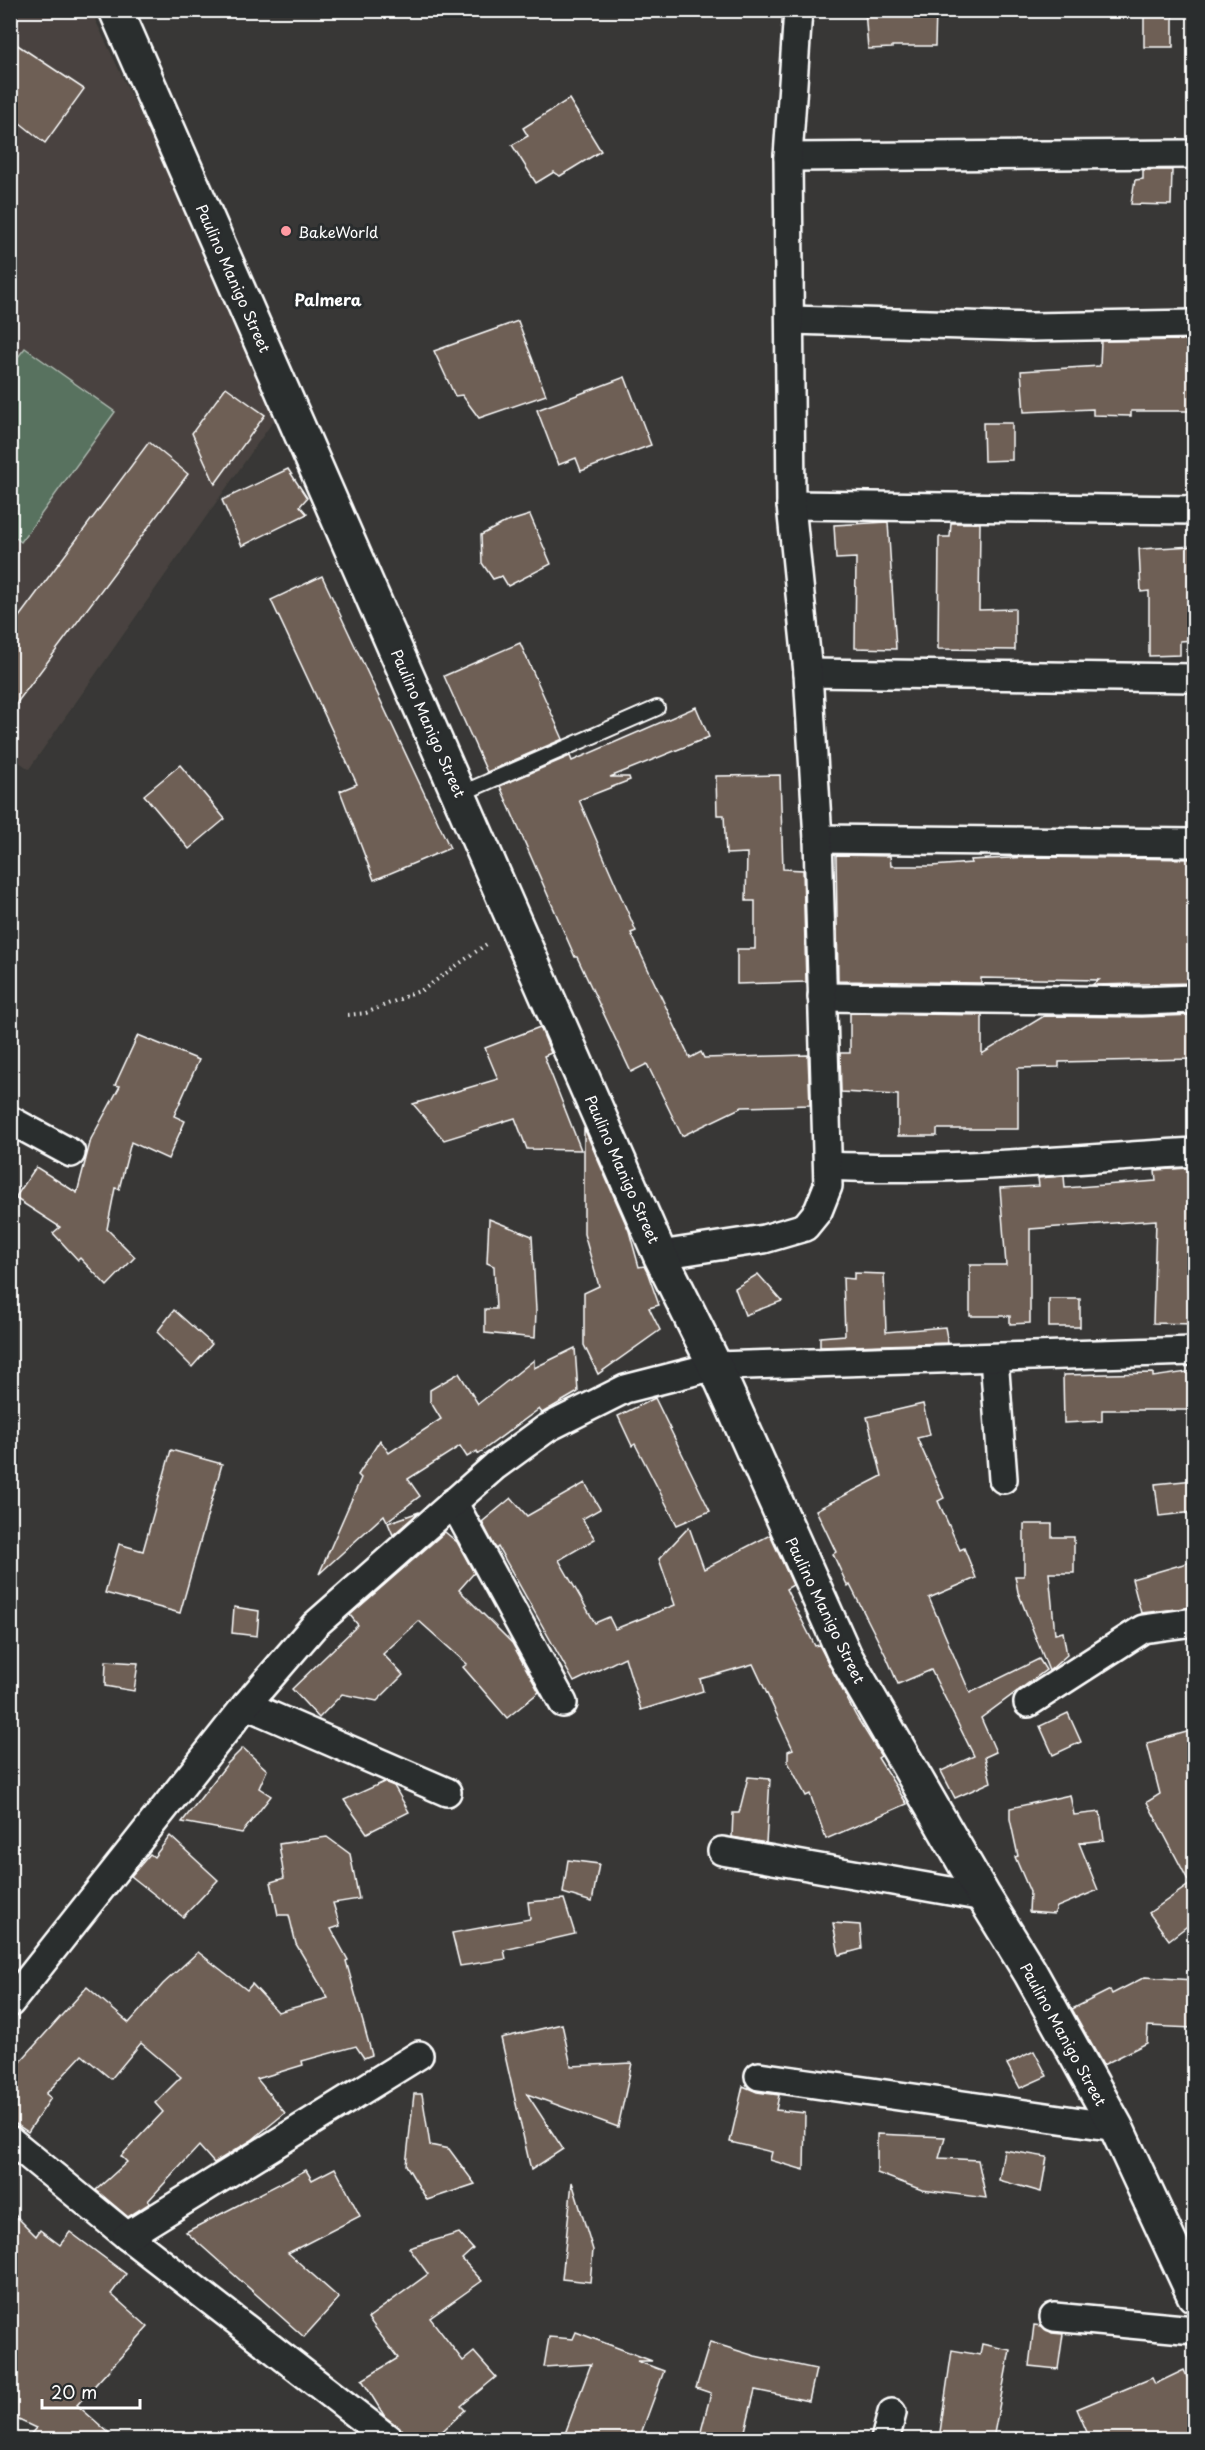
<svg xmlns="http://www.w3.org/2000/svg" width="1205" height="2450" font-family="'Playpen Sans',sans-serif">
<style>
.built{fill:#48433f}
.green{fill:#58725f;stroke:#acb8af;stroke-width:1.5}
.building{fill:#6e5e54;stroke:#fff;stroke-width:1.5}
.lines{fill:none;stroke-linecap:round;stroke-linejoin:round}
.lane-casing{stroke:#fff;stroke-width:18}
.street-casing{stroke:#fff;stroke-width:32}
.secondary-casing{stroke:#fff;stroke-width:38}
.path{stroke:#fff;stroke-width:4;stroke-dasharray:1.5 4.5;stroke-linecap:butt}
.lane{stroke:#2a2d2e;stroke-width:14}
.street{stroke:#2a2d2e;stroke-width:27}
.secondary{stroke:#2a2d2e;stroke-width:33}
.poi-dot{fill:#ff9aa2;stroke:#2a2d2e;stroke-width:2}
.labels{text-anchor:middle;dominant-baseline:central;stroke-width:6;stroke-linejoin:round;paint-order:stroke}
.poi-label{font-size:15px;fill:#fff;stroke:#2a2d2e;text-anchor:start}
.street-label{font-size:15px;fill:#fff;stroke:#2a2d2e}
.neighbourhood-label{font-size:16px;font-weight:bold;fill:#fff;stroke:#2a2d2e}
</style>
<rect width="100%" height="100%" fill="#383736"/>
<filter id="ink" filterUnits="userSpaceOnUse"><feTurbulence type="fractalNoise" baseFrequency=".0167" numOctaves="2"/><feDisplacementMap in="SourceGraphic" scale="12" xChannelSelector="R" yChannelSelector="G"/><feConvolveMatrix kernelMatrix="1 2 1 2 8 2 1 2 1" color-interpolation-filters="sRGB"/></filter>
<g filter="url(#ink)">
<!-- built -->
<path class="built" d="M 11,11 L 91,11 L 281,410 L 29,769 L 11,756 Z"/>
<!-- green -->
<path class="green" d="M 25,348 L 115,412 L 21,542 L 11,534 L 10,367 Z"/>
<!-- building -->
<g class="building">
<path d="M 865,10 L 936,10 L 935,46 L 892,46 L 892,48 L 868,49 Z"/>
<rect x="1144" y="11" width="29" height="36"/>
<path d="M 10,40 L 84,89 L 45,143 L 10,115 Z"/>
<path d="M 569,99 L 601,151 L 560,176 L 554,172 L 536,183 L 512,145 L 528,136 L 523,128 Z"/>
<path d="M 1143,170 L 1172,170 L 1171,205 L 1131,204 L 1135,180 L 1143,179 Z"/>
<path d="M 518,321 L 546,395 L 479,418 L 462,395 L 455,396 L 434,351 Z"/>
<path d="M 1194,340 L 1194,411 L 1131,411 L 1131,416 L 1093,415 L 1093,409 L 1024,412 L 1021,371 L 1100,366 L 1101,341 Z"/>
<path d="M 625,377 L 651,445 L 581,471 L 576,458 L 558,465 L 537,410 Z"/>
<path d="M 226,387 L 265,415 L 215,484 L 192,433 Z"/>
<path d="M 983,423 L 1012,423 L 1012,460 L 984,461 Z"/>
<path d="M 149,442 L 188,474 L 10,712 L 10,629 Z"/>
<path d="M 288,469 L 307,498 L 300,506 L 307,514 L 242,546 L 222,500 Z"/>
<path d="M 530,515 L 551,564 L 508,586 L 502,576 L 493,579 L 482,563 L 481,535 L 504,523 Z"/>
<path d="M 888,522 L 896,649 L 855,648 L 856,558 L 836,559 L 834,525 Z"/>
<path d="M 951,523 L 980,523 L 979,610 L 1015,609 L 1015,650 L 938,649 L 939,537 L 950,537 Z"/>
<path d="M 1194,546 L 1194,640 L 1180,641 L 1180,655 L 1149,656 L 1149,591 L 1141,592 L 1139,549 Z"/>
<path d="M 322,576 L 450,848 L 374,880 L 340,791 L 357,784 L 271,600 Z"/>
<path d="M 520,643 L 563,739 L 487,772 L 444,676 Z"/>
<path d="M 696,707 L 709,737 L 610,777 L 629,777 L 630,780 L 579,800 L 636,931 L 631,933 L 690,1058 L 701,1052 L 704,1058 L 808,1055 L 810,1105 L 742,1107 L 682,1136 L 647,1064 L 631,1072 L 577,957 L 575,957 L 500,786 L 570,756 L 572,761 Z"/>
<path d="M 180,765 L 225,819 L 189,849 L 144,795 Z"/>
<path d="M 780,775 L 783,869 L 803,870 L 806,982 L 737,984 L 737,949 L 755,949 L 755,901 L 746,901 L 747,853 L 726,854 L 724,815 L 717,815 L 716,776 Z"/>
<path d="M 836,855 L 890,856 L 891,866 L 932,866 L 971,863 L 970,860 L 1032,857 L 1194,859 L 1194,983 L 1092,985 L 1099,980 L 981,978 L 981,983 L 838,981 Z"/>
<path d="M 850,1013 L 982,1015 L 982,1054 L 1044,1016 L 1142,1017 L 1194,1015 L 1194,1059 L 1059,1062 L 1059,1067 L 1018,1068 L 1018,1129 L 937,1129 L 937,1136 L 898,1136 L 898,1095 L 841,1092 L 840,1053 L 850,1053 Z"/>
<path d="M 540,1027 L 551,1053 L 544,1056 L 581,1150 L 527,1149 L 515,1118 L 444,1140 L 413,1104 L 498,1079 L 485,1048 Z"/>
<path d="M 138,1035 L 199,1060 L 174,1116 L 185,1121 L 168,1159 L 131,1142 L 119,1189 L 115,1188 L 107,1229 L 135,1257 L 107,1286 L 80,1258 L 78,1260 L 53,1233 L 60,1227 L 15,1198 L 36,1167 L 77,1193 L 91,1139 L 120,1086 L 115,1085 Z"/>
<path d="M 584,1128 L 629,1231 L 639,1267 L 644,1266 L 648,1274 L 659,1305 L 649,1308 L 660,1330 L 598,1374 L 584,1345 L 584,1293 L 599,1286 L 584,1234 Z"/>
<path d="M 1189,1168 L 1194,1242 L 1194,1324 L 1153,1323 L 1156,1220 L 1030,1229 L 1030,1323 L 1010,1324 L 1010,1316 L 970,1316 L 970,1265 L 1006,1265 L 1000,1188 L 1039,1186 L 1038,1178 L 1064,1176 L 1065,1188 L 1156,1181 L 1155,1170 Z"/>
<path d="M 489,1219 L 532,1236 L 536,1310 L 535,1338 L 485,1333 L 485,1309 L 496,1309 L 494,1266 L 487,1263 Z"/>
<path d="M 854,1273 L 884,1274 L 886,1332 L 945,1327 L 948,1343 L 820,1347 L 820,1337 L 845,1335 L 843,1278 L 854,1279 Z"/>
<path d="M 758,1274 L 782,1301 L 745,1315 L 735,1288 Z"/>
<rect x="1049" y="1299" width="31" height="28"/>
<path d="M 174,1310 L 212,1344 L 192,1367 L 157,1332 Z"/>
<path d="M 575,1348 L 578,1392 L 542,1413 L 539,1409 L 478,1454 L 477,1451 L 467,1457 L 460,1446 L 408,1479 L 420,1496 L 387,1521 L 384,1515 L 319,1574 L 361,1478 L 358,1475 L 380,1440 L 389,1453 L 441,1419 L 430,1401 L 430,1390 L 459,1373 L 478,1404 L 534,1360 L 534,1368 Z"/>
<path d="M 1194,1371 L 1194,1410 L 1102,1410 L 1102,1421 L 1064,1423 L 1063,1375 L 1153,1373 L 1153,1377 Z"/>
<path d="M 655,1398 L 710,1511 L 677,1525 L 635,1444 L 632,1446 L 618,1416 Z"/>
<path d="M 923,1404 L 930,1435 L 917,1438 L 944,1498 L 938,1501 L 960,1550 L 964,1548 L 976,1578 L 929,1598 L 970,1693 L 1039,1659 L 1046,1670 L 981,1718 L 996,1752 L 985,1757 L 991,1782 L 955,1798 L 941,1771 L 974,1756 L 931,1670 L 898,1684 L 887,1658 L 850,1585 L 848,1587 L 833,1554 L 836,1552 L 816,1510 L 882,1476 L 867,1417 Z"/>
<path d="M 171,1450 L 222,1464 L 180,1613 L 105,1593 L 119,1544 L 143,1551 Z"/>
<path d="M 1194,1480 L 1194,1512 L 1159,1516 L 1155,1484 Z"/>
<path d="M 585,1483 L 600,1509 L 582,1519 L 595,1539 L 559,1560 L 595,1623 L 609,1617 L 615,1629 L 675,1605 L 659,1559 L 689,1527 L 704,1569 L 770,1535 L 793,1585 L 786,1589 L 815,1646 L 819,1645 L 856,1716 L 881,1756 L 878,1758 L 907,1804 L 826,1839 L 810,1794 L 806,1796 L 788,1762 L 788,1751 L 793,1749 L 753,1664 L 700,1679 L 703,1691 L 641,1710 L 625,1657 L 574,1682 L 498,1547 L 496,1549 L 482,1522 L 511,1498 L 527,1516 Z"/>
<path d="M 419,1512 L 393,1535 L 388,1523 Z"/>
<path d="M 1024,1524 L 1052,1524 L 1052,1537 L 1074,1537 L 1074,1573 L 1049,1573 L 1055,1634 L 1063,1632 L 1067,1655 L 1049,1671 L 1018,1592 L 1015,1576 L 1024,1576 Z"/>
<path d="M 445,1532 L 457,1542 L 474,1573 L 459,1590 L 512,1643 L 539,1692 L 507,1718 L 463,1667 L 467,1664 L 419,1621 L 383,1654 L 403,1675 L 377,1701 L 342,1694 L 319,1718 L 292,1689 L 358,1625 L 350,1615 Z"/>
<path d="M 1194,1561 L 1194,1607 L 1141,1613 L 1132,1579 Z"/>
<path d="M 234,1607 L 259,1611 L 257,1636 L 232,1633 Z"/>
<path d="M 106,1661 L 138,1663 L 134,1691 L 105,1686 Z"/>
<path d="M 1068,1713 L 1081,1742 L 1053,1755 L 1040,1726 Z"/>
<path d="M 1194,1730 L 1194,1921 L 1169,1940 L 1149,1913 L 1190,1884 L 1147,1802 L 1160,1794 L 1147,1743 Z"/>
<path d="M 243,1748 L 267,1770 L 259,1788 L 271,1796 L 242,1833 L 182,1822 L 227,1764 Z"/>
<path d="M 748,1777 L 770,1779 L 766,1843 L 732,1837 L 733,1813 L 739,1813 Z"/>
<path d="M 384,1782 L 394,1786 L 409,1812 L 367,1833 L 344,1800 Z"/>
<path d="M 1070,1795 L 1074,1815 L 1100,1812 L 1104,1840 L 1079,1843 L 1098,1890 L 1057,1907 L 1054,1914 L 1029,1912 L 1030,1892 L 1015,1857 L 1018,1856 L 1010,1819 L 1010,1808 Z"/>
<path d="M 170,1836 L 218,1880 L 183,1917 L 131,1876 L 150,1854 L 154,1857 Z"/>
<path d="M 327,1837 L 350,1854 L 359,1899 L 333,1903 L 340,1926 L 331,1929 L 348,1960 L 346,1961 L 372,2055 L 364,2058 L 356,2046 L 302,2061 L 303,2065 L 257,2079 L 285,2113 L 252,2140 L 214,2163 L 199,2146 L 148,2201 L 150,2203 L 128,2217 L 96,2190 L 127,2162 L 121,2156 L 163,2112 L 155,2103 L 181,2077 L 141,2043 L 111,2079 L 82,2055 L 46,2094 L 51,2098 L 28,2132 L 10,2120 L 10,2073 L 87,1987 L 129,2023 L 163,1984 L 198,1952 L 247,1990 L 252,1984 L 278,2012 L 328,1998 L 296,1944 L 289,1915 L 278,1915 L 271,1882 L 284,1878 L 279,1844 Z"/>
<path d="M 568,1860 L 599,1864 L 592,1902 L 563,1893 Z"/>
<path d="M 564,1899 L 575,1934 L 504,1950 L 506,1959 L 460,1966 L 452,1933 L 530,1919 L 528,1902 Z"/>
<path d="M 833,1923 L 860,1925 L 862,1949 L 839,1955 Z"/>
<path d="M 1145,1977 L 1194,1980 L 1194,2028 L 1148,2026 L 1147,2043 L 1103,2065 L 1072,2009 L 1110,1990 L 1112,1994 Z"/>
<path d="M 562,2024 L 571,2066 L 632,2063 L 618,2127 L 527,2094 L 563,2149 L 531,2170 L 501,2038 Z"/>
<path d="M 1034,2051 L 1047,2076 L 1020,2088 L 1007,2064 Z"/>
<path d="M 743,2086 L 757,2092 L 779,2095 L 776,2110 L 805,2113 L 804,2170 L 770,2160 L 772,2152 L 730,2142 Z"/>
<path d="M 414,2094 L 422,2094 L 430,2145 L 449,2149 L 475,2184 L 427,2200 L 406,2165 Z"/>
<path d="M 877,2134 L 945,2137 L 939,2158 L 978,2160 L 986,2198 L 922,2190 L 877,2173 Z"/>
<path d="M 1004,2150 L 1047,2157 L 1041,2192 L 999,2180 Z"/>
<path d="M 335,2168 L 360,2216 L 288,2253 L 339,2298 L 304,2337 L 186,2232 L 306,2170 L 312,2180 Z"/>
<path d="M 572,2182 L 593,2250 L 590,2282 L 562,2279 Z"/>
<path d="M 10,2210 L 36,2236 L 40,2230 L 60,2245 L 70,2232 L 126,2274 L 111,2294 L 148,2327 L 77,2405 L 116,2439 L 26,2439 L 36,2428 L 10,2416 Z"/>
<path d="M 459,2233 L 473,2249 L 462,2259 L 482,2281 L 430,2318 L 463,2361 L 474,2352 L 496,2377 L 461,2406 L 465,2410 L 434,2439 L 409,2439 L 400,2428 L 385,2417 L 362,2380 L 398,2358 L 368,2318 L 428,2274 L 409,2248 Z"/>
<path d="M 1034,2325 L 1042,2326 L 1052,2333 L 1063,2334 L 1058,2369 L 1029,2366 Z"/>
<path d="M 576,2332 L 652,2361 L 637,2361 L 664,2371 L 639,2439 L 563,2439 L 591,2364 L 544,2367 L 549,2337 L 573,2339 Z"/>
<path d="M 710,2342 L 755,2356 L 816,2369 L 809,2401 L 755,2390 L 743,2439 L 699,2439 L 711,2393 L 696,2388 Z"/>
<path d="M 982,2344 L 1010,2350 L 993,2439 L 939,2439 L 952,2350 L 980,2355 Z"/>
<path d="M 1184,2370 L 1194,2392 L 1194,2439 L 1090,2439 L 1077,2409 L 1152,2378 L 1155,2384 Z"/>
</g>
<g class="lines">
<defs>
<path id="lane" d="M 460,794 L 657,708"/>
<g id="street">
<path d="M 788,157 L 1194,154"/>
<path d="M 791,320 L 1032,327 L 1194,324"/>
<path d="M 791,505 L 1194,510"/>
<path d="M 808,673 L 1194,678"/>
<path d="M 818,839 L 1194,843"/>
<path d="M 822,997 L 1141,1001 L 1194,999"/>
<path d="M 10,1120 L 71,1153"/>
<path d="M 828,1166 C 950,1172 1073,1159 1194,1152"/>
<path d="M 660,1255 L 764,1239 L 805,1227 L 818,1211 L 828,1186 L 818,839 L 808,673 L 791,505 L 788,157 L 798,10"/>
<path d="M 994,1358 L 1003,1479"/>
<path d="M 453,1502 L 563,1703"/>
<path d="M 1028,1703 L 1143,1629 L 1194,1622"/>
<path d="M 246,1705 L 447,1792"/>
<path d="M 722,1851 L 984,1897"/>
<path d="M 10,2003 L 246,1705 L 315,1625 L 495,1466 L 547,1428 L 625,1389 L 715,1366 L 1194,1351"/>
<path d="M 759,2076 L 1116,2127"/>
<path d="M 10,2140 L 127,2236 L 390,2440"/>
<path d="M 127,2236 L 419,2055"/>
<path d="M 1054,2317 L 1194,2330"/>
<path d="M 885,2440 L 892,2413"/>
</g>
<path id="secondary" d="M 116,10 L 660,1255 L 715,1366 L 845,1656 L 984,1897 L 1030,1972 L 1116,2127 L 1194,2295"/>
</defs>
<!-- lane casing -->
<use href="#lane" class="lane-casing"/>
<!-- street casing -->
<use href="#street" class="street-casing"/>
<!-- secondary casing -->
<use href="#secondary" class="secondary-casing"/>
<!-- path -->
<path class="path" d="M 348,1015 L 366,1013 L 424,989 L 488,943"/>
<!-- lane -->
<use href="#lane" class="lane"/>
<!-- street -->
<use href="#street" class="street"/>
<!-- secondary -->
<use href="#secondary" class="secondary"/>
</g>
</g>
<!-- markers -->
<circle class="poi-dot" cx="286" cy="231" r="6"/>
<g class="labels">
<!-- poi labels -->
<g class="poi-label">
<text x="298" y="231">BakeWorld</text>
</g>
<!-- street labels -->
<g class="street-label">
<text transform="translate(234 278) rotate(66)">Paulino Manigo Street</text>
<text transform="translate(429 723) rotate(66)">Paulino Manigo Street</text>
<text transform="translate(623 1169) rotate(66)">Paulino Manigo Street</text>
<text transform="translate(826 1610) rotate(64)">Paulino Manigo Street</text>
<text transform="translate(1064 2034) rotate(61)">Paulino Manigo Street</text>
</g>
<!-- neighbourhood labels -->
<g class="neighbourhood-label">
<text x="328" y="299">Palmera</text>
</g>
</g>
<!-- margin -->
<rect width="1205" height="2450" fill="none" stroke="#2a2d2e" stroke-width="36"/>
<rect x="18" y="18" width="1169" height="2414" fill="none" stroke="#fff" stroke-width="2" filter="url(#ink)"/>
<!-- scale -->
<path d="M42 2399v9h98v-9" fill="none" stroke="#ffffff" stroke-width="3"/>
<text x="51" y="2399" font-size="18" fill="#ffffff" stroke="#2a2d2e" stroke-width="4.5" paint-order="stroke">20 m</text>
</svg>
